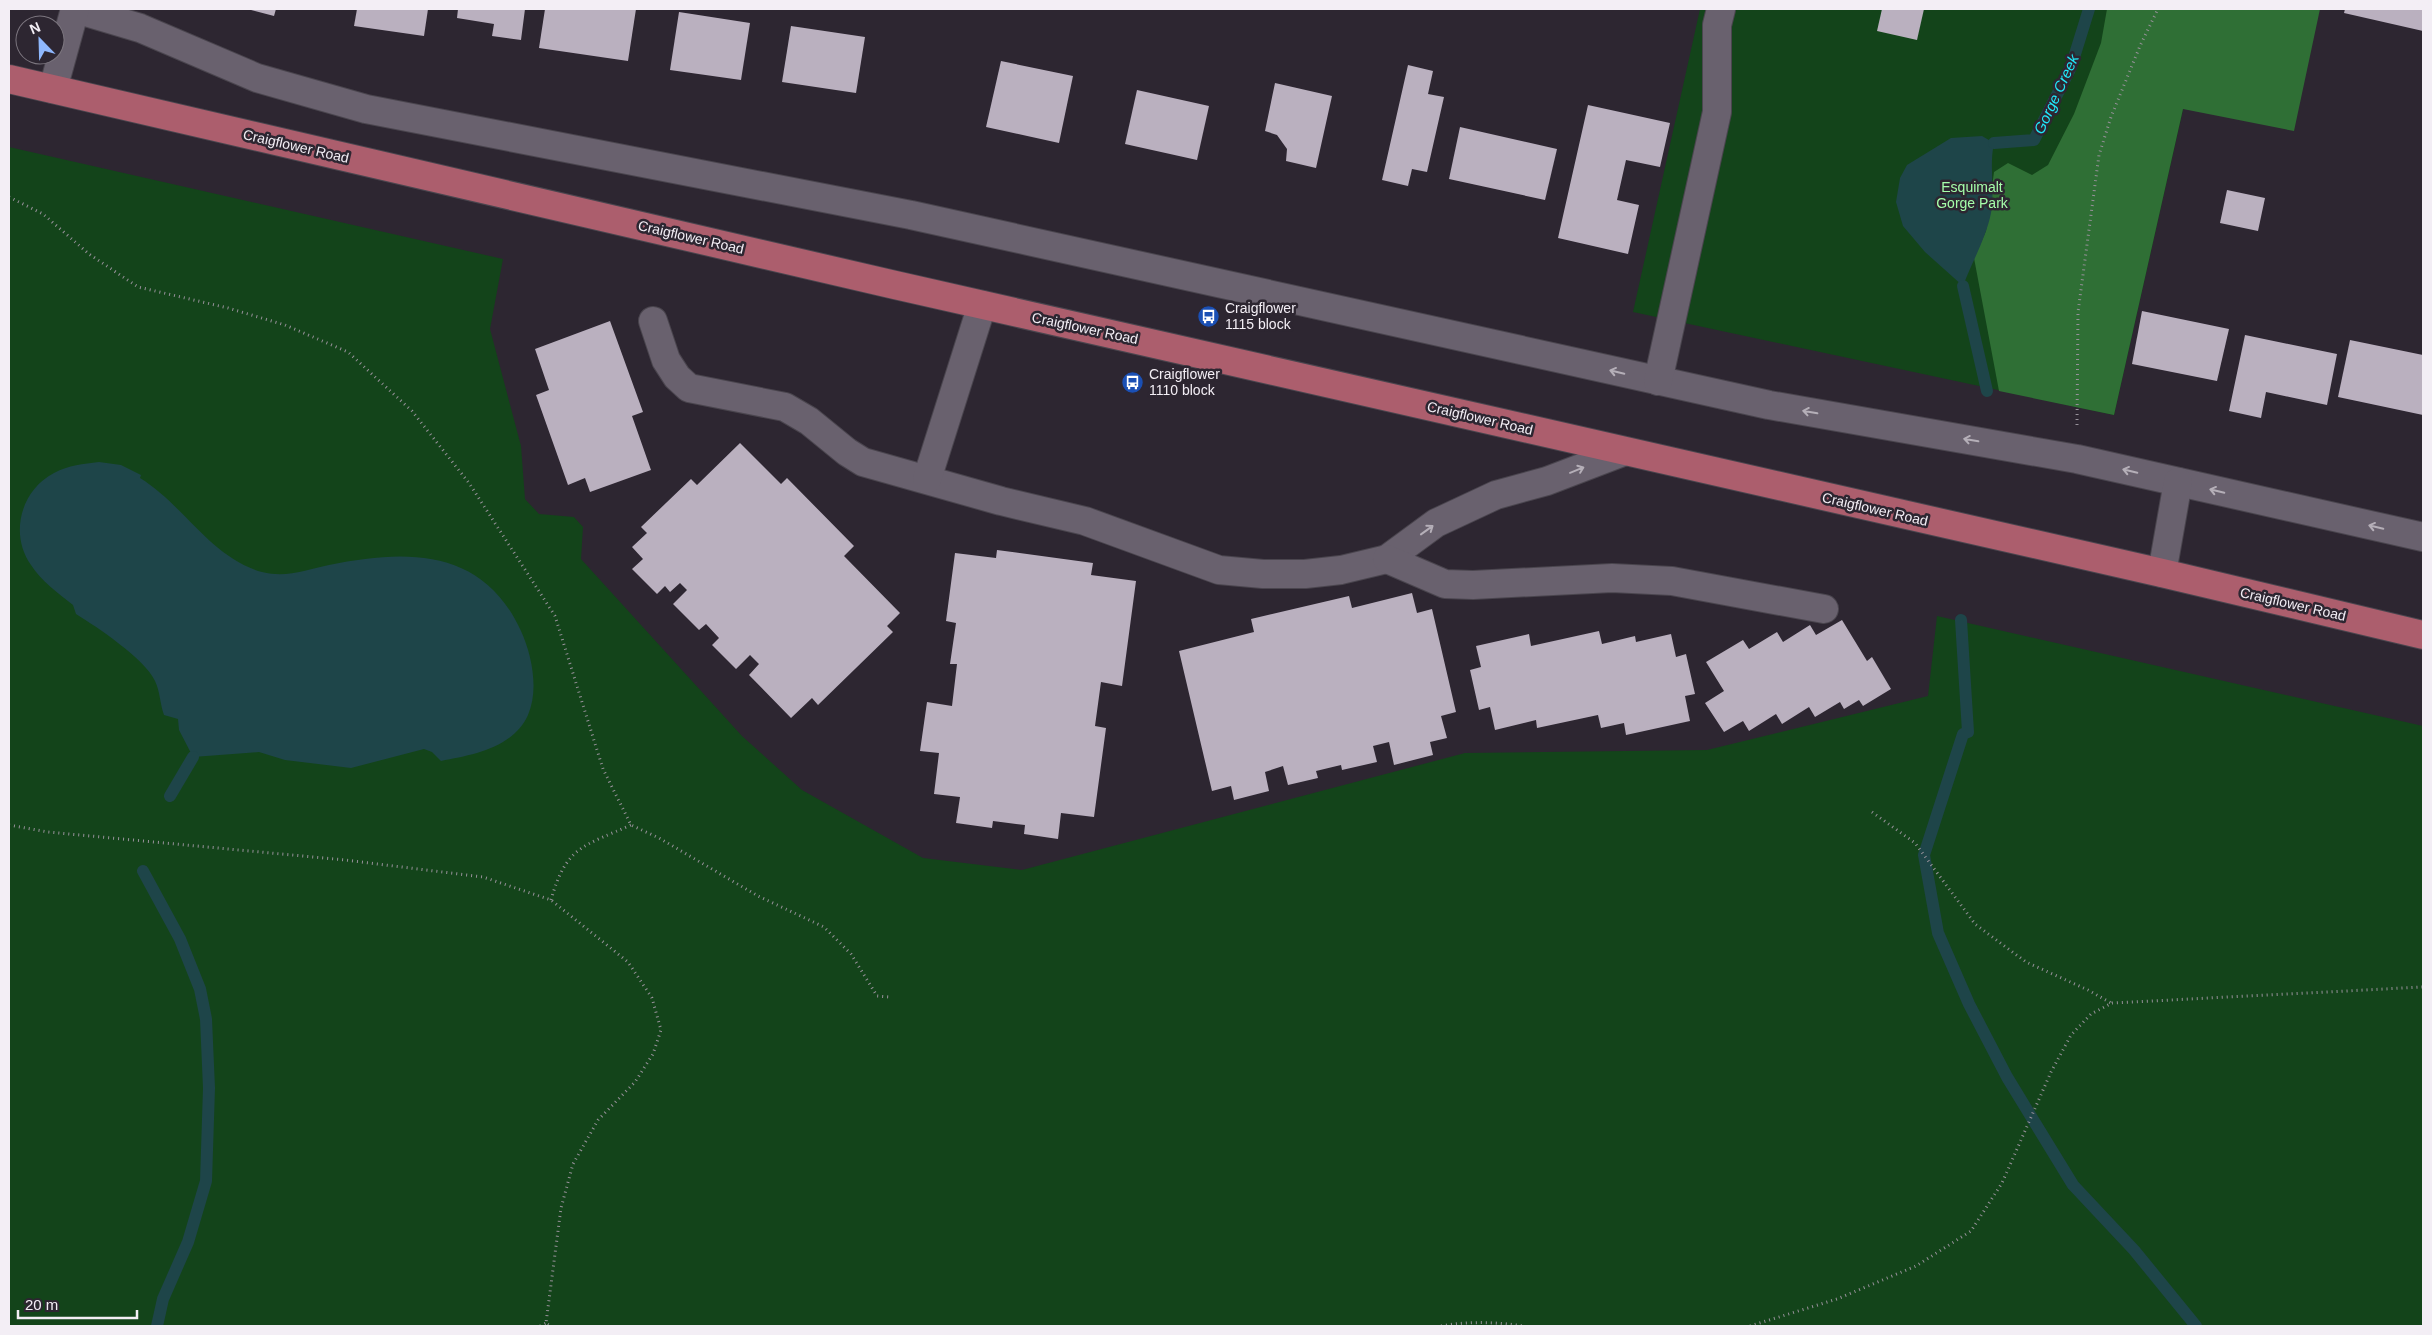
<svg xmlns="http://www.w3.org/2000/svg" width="2432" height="1335" font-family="Arial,sans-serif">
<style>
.green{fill:#13441a}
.forest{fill:#2f6f35}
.water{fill:#1e4549}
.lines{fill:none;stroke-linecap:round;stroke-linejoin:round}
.stream{stroke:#1e4549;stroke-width:12}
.building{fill:#bab0bf}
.minor-casing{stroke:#4a454e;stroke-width:30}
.major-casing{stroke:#4a454e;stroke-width:30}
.path{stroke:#97919a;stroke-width:3;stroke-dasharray:1 4;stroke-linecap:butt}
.minor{stroke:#69616e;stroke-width:28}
.major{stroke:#ac5e6d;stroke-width:28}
.oneway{stroke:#b5afb8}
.labels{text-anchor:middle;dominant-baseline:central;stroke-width:5;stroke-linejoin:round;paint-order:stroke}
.street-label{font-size:14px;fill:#f3eef5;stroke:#2d2631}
.park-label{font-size:14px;fill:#a5feaa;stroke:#2d2631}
.poi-label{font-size:14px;fill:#f3eef5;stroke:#2d2631;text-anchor:start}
.water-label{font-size:15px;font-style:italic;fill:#21e8f9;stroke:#2d2631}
</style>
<rect width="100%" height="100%" fill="#2d2631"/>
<!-- green -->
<g class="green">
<path d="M 1700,9 L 2320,9 L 2185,101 L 2114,415 L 1633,312 Z"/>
<path d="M 9,147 L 503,259 L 490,329 L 521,446 L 525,499 L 539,514 L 574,517 L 583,527 L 581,559 L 742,736 L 802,790 L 923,858 L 1022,870 L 1465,753 L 1707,750 L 1928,696 L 1937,616 L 2423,726 L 2423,1326 L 9,1326 Z"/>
</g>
<!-- forest -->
<path class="forest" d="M 2107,9 L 2320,9 L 2294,131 L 2183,109 L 2114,415 L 1999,391 L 1974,258 L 1986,231 L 1994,172 L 2008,163 L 2032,175 L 2048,165 L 2074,114 L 2101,43 Z"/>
<!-- water -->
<g class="water">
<path d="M 1982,136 L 1994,143 C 1989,166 1995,190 1991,213 C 1986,238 1972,262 1963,286 L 1925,252 L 1903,226 L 1896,202 L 1900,178 L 1907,165 L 1951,138 Z"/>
<path d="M 99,462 L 121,465 L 141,475 L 140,478 C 183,504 211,558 262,572 C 287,578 305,570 329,565 C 407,549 483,548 521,631 C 532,655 539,690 528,715 C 513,748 473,755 441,761 L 432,752 L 424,749 L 351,768 L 285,760 L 259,752 L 193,757 L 179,730 L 178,719 L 164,715 C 160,704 160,691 155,681 C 145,659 97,627 76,614 L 73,605 C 58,593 41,581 31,565 C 9,534 21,490 54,473 C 69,465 83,464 99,462 Z"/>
</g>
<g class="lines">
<!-- stream -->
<g class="stream">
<path d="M 1994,143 L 2034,140 L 2071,67 L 2089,9"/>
<path d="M 1963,286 L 1987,391"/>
<path d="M 1961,620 L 1968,732 L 1963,734 L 1924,855 L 1938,933 L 1969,1004 L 2007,1077 L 2073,1185 L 2134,1250 L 2196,1326"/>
<path d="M 170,796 L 193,757"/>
<path d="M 143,871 L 180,939 L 200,989 L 206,1019 L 209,1088 L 206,1181 L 188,1242 L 163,1299 L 157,1326"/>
</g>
</g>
<!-- building -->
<g class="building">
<path d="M 247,9 L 276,9 L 274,16 Z"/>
<path d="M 357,9 L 428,9 L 424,36 L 354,26 Z"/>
<path d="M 458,9 L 525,9 L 521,40 L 492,36 L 494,24 L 457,18 Z"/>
<path d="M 545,9 L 636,9 L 628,61 L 539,48 Z"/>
<path d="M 1882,9 L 1924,9 L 1917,40 L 1877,31 Z"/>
<path d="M 2345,9 L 2423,9 L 2423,31 L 2344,13 Z"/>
<path d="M 679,12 L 750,23 L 741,80 L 670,70 Z"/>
<path d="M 791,26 L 865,37 L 856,93 L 782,82 Z"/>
<path d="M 1001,61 L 1073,76 L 1059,143 L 986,127 Z"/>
<path d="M 1408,65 L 1433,71 L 1428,94 L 1444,97 L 1427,172 L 1412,169 L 1408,186 L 1382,180 Z"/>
<path d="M 1275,83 L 1332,96 L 1316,168 L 1286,161 L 1287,149 L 1277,135 L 1265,131 Z"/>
<path d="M 1137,90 L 1209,106 L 1197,160 L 1125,144 Z"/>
<path d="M 1588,105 L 1670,123 L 1660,167 L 1626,160 L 1617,200 L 1639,205 L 1628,254 L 1558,238 Z"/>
<path d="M 1460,127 L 1557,149 L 1545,200 L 1449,179 Z"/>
<path d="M 2227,190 L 2265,198 L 2258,231 L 2220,223 Z"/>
<path d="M 2142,311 L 2229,329 L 2217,381 L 2132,364 Z"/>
<path d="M 610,321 L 643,412 L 632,416 L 651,470 L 590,492 L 585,478 L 568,485 L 536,395 L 549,390 L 535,349 Z"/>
<path d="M 2245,335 L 2337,354 L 2327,405 L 2266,392 L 2261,418 L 2229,411 Z"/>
<path d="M 2350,340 L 2423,355 L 2423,415 L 2338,397 Z"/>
<path d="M 740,443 L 781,484 L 787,478 L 854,546 L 844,556 L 900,613 L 887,626 L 893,632 L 818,705 L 812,698 L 791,718 L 749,675 L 759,664 L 750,655 L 736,669 L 712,645 L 719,638 L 706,624 L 699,630 L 673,604 L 687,590 L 680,583 L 670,592 L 665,586 L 657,594 L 632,569 L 643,559 L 632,547 L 647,533 L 641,527 L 691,479 L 697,485 Z"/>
<path d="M 997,550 L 1093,563 L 1091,575 L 1136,581 L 1122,686 L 1101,682 L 1095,726 L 1106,728 L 1094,817 L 1061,813 L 1058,839 L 1024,834 L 1025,825 L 993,821 L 992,828 L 956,823 L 960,797 L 934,794 L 939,753 L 920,751 L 927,702 L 952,706 L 957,664 L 950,664 L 956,623 L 946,621 L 955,553 L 996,558 Z"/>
<path d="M 1412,593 L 1417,613 L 1432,609 L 1456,712 L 1441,716 L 1447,738 L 1430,742 L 1433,755 L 1394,765 L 1389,742 L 1373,746 L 1377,762 L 1342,770 L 1341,765 L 1316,771 L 1318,778 L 1288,785 L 1283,766 L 1265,772 L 1269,791 L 1234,800 L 1231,786 L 1212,791 L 1179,651 L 1254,632 L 1251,619 L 1349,596 L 1352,608 Z"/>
<path d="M 1842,620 L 1867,661 L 1872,657 L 1891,689 L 1863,706 L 1859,700 L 1844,709 L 1840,702 L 1815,717 L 1809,707 L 1782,724 L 1776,714 L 1749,731 L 1743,721 L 1724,732 L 1705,703 L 1724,691 L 1706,662 L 1743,640 L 1749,649 L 1777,632 L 1783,642 L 1810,625 L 1816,635 Z"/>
<path d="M 1599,631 L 1602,644 L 1635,636 L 1636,642 L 1671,634 L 1676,657 L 1686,654 L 1695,694 L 1685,696 L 1690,721 L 1626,735 L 1624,723 L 1601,728 L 1598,715 L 1537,728 L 1536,720 L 1495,730 L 1490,707 L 1479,710 L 1470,670 L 1481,667 L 1476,646 L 1529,634 L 1531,646 Z"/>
</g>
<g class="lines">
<defs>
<g id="minor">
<path d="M 76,9 L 140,28 L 257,78 L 366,109 L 911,215 L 1769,405 L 2077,459 L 2423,537"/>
<path d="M 53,89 L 75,9"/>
<path d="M 653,321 L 666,360 L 677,377 L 689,388 L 785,407 L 809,421 L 847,452 L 863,462 L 1001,501 L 1085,521 L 1219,570 L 1263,574 L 1305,574 L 1341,570 L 1387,559 L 1436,523 L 1496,495 L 1547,481 L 1623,452"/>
<path d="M 1658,381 L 1717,112 L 1717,25 L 1721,9"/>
<path d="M 927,479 L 982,305"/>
<path d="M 1387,559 L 1445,584 L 1473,585 L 1612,578 L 1672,581 L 1824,609"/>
<path d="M 2162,573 L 2178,482"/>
</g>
<path id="major" d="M 9,79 L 895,285 L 2162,573 L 2423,635"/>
</defs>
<!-- minor casing -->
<use href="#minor" class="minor-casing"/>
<!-- major casing -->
<use href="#major" class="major-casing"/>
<!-- path -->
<g class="path">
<path d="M 9,197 L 43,214 L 89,254 L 138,287 L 228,308 L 285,325 L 348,352 L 412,411 L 469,483 L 555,616 L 603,769 L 631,825 L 659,838 L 758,896 L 824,927 L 851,954 L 877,996 L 889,997"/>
<path d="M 2077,425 L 2078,312 L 2099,155 L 2111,117 L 2140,46 L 2158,9"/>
<path d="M 1872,812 L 1915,843 L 1975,924 L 2026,962 L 2088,990 L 2111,1003"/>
<path d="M 9,825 L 48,832 L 345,860 L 483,877 L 551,900 L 628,962 L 652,998 L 661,1030 L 653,1054 L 635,1082 L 598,1120 L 573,1164 L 561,1208 L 546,1323 L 550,1326"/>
<path d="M 551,900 C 566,846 584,846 631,825"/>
<path d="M 540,1326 L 546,1323"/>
<path d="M 1441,1326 C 1469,1321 1496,1322 1524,1326"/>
<path d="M 1750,1326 L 1837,1299 L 1916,1266 L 1971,1231 L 2002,1183 L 2051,1072 L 2071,1035 L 2091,1014 L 2112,1003 L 2423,987"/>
</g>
<!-- minor -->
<use href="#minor" class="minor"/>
<!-- major -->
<use href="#major" class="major"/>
</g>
<!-- one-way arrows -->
<defs><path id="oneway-shaft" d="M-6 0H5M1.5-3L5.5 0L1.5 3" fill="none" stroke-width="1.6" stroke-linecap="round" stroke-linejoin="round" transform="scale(1.25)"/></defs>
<g class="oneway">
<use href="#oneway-shaft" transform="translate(1617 372) rotate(-167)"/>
<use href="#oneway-shaft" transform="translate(1810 412) rotate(-170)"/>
<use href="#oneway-shaft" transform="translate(1971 440) rotate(-170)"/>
<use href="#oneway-shaft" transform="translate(1577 470) rotate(-22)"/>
<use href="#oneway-shaft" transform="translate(2130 471) rotate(-167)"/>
<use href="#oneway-shaft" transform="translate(2217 491) rotate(-167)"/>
<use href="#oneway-shaft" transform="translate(2376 527) rotate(-167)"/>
<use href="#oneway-shaft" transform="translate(1427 530) rotate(-36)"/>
</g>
<!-- icons -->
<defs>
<symbol id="bus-disc" viewBox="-11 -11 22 22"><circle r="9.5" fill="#1a4fb4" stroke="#2d2631"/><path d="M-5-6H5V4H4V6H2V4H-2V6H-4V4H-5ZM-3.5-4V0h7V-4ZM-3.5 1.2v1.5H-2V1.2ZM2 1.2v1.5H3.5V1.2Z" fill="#fff"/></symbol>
</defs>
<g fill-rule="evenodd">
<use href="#bus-disc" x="1196" y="304" width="25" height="25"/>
<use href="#bus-disc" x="1120" y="370" width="25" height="25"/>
</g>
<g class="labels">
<!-- street labels -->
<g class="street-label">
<text transform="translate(296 146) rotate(13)">Craigflower Road</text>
<text transform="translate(691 237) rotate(13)">Craigflower Road</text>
<text transform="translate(1085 328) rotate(12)">Craigflower Road</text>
<text transform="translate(1480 418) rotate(13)">Craigflower Road</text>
<text transform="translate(1875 509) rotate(13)">Craigflower Road</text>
<text transform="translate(2293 604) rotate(13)">Craigflower Road</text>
</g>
<!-- park labels -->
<g class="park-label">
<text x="1972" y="187">Esquimalt<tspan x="1972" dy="16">Gorge Park</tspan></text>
</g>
<!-- poi labels -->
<g class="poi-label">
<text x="1225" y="308">Craigflower<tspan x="1225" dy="16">1115 block</tspan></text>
<text x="1149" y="374">Craigflower<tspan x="1149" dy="16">1110 block</tspan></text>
</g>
<!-- water labels -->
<g class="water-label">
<text transform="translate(2056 94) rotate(-65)">Gorge Creek</text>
</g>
</g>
<!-- border -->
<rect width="2432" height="1335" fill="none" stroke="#f3eef5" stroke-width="20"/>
<!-- north arrow -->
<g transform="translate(40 40) rotate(337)"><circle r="24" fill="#2d2631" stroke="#7c767f"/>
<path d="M0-4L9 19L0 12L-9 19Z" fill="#8fb8fd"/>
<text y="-8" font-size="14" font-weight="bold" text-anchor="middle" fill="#f3eef5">N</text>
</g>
<!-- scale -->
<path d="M18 1310v8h119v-8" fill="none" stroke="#f3eef5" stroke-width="2.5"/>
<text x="25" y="1310" font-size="15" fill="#f3eef5" stroke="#2d2631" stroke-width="4" paint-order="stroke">20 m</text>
</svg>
